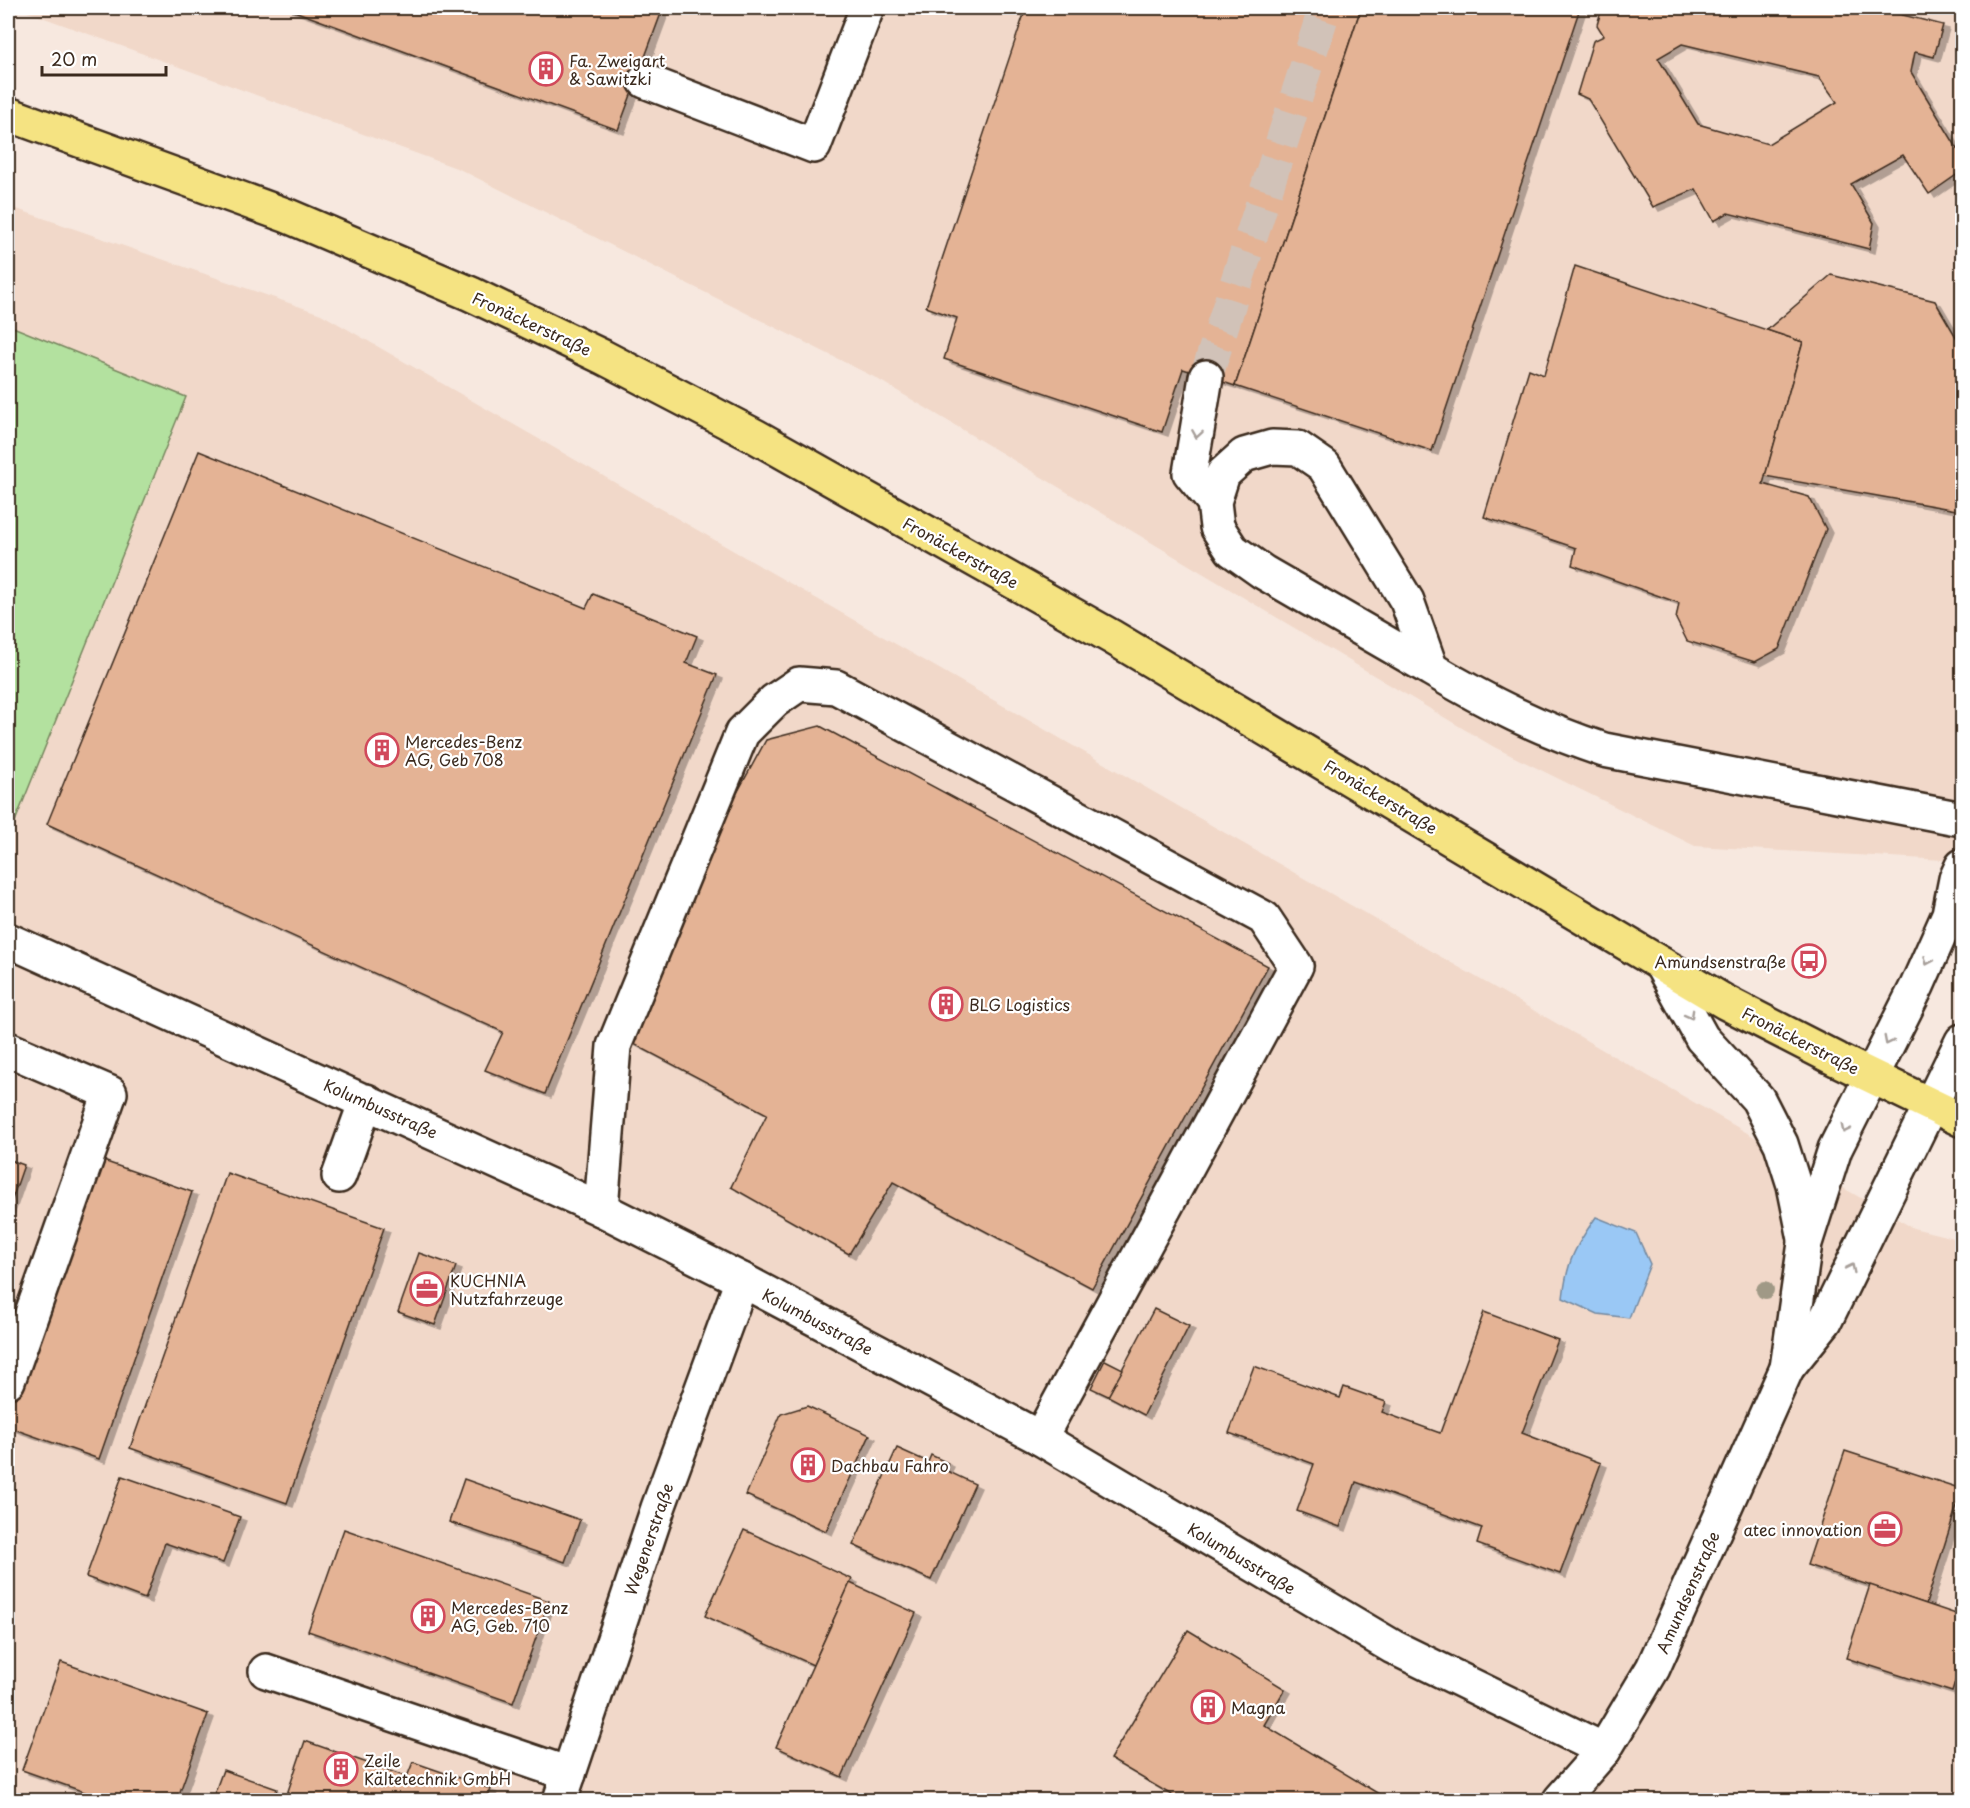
<svg xmlns="http://www.w3.org/2000/svg" width="1970" height="1808" font-family="'Playpen Sans',sans-serif">
<style>
.built{fill:#f1d8c9}
.green{fill:#b3e19f;stroke:#77865e;stroke-width:1.5}
.water{fill:#9ac8f5;stroke:#74899f;stroke-width:1.5}
.building{fill:#e4b395;stroke:#3b2a1e;stroke-width:1.5;fill-rule:evenodd;filter:url(#shadow)}
.lines{fill:none;stroke-linecap:round;stroke-linejoin:round}
.minor-tunnel{stroke:#d1c2b8;stroke-width:33;stroke-dasharray:33 16;stroke-linecap:butt}
.minor-casing{stroke:#3b2a1e;stroke-width:38}
.major-casing{stroke:#3b2a1e;stroke-width:38}
.minor{stroke:#fff;stroke-width:33}
.major{stroke:#f5e382;stroke-width:33}
.tree{fill:#a09986}
.oneway{stroke:#a79f9a}
.labels{text-anchor:middle;dominant-baseline:central;stroke-width:4.5;stroke-linejoin:round;paint-order:stroke}
.poi-label{font-size:16px;fill:#3b2a1e;stroke:#fff;text-anchor:start}
.street-label{font-size:16px;fill:#3b2a1e;stroke:#fff}
</style>
<defs>
<filter id="shadow"><feDropShadow dx="6" dy="4" stdDeviation="0" flood-color="#0004"/></filter>
</defs>
<rect width="100%" height="100%" fill="#f7e8df"/>
<filter id="ink" filterUnits="userSpaceOnUse"><feTurbulence type="fractalNoise" baseFrequency=".0167" numOctaves="2"/><feDisplacementMap in="SourceGraphic" scale="12" xChannelSelector="R" yChannelSelector="G"/><feConvolveMatrix kernelMatrix="1 2 1 2 8 2 1 2 1" color-interpolation-filters="sRGB"/></filter>
<g filter="url(#ink)">
<!-- built -->
<g class="built">
<path d="M 17,8 L 1951,8 L 1962,11 L 1962,861 L 1695,846 L 1494,747 L 874,377 L 459,169 Z"/>
<path d="M 8,206 L 321,314 L 1913,1228 L 1962,1240 L 1962,1800 L 8,1800 Z"/>
</g>
<!-- green -->
<path class="green" d="M 8,325 L 186,397 L 8,839 Z"/>
<!-- water -->
<path class="water" d="M 1596,1217 L 1636,1233 L 1650,1264 L 1629,1318 L 1598,1314 L 1563,1298 C 1567,1261 1575,1247 1596,1217 Z"/>
<!-- building -->
<g class="building">
<path d="M 286,8 L 663,8 L 618,130 Z"/>
<path d="M 1026,8 L 1361,8 L 1235,386 L 1183,369 L 1162,432 L 944,359 L 957,318 L 926,307 Z"/>
<path d="M 1361,8 L 1580,8 L 1432,451 L 1235,386 Z"/>
<path d="M 1602,8 L 1875,8 L 1943,25 L 1934,57 L 1915,52 L 1911,72 L 1962,156 L 1962,171 L 1929,194 L 1903,155 L 1851,184 L 1874,223 L 1869,249 L 1728,213 L 1714,221 L 1696,189 L 1653,207 L 1588,99 L 1577,94 L 1593,41 L 1604,36 L 1597,25 ZM 1682,44 L 1819,77 L 1837,102 L 1768,144 L 1698,124 L 1658,58 Z"/>
<path d="M 1575,266 L 1803,342 L 1763,484 L 1809,497 L 1826,529 L 1779,649 L 1755,662 L 1687,641 L 1676,619 L 1679,603 L 1572,565 L 1576,548 L 1484,517 L 1529,369 L 1544,375 Z"/>
<path d="M 1831,275 L 1935,301 L 1962,347 L 1962,511 L 1765,476 L 1803,342 L 1767,330 Z"/>
<path d="M 199,451 L 586,608 L 593,594 L 697,636 L 686,663 L 717,675 L 545,1094 L 485,1070 L 503,1032 L 47,824 Z"/>
<path d="M 820,726 L 1268,966 L 1092,1288 L 893,1182 L 849,1254 L 731,1187 L 767,1114 L 630,1042 L 696,868 L 766,740 Z"/>
<path d="M 95,1158 L 192,1192 L 99,1459 L 8,1427 L 8,1409 Z"/>
<path d="M 8,1159 L 24,1165 L 8,1211 Z"/>
<path d="M 227,1173 L 384,1228 L 287,1503 L 130,1448 Z"/>
<path d="M 419,1253 L 456,1266 L 435,1325 L 398,1312 Z"/>
<path d="M 1154,1309 L 1189,1326 L 1144,1415 L 1108,1396 Z"/>
<path d="M 1484,1312 L 1558,1340 L 1522,1433 L 1601,1463 L 1560,1574 L 1477,1544 L 1482,1528 L 1356,1482 L 1340,1527 L 1297,1511 L 1314,1464 L 1229,1433 L 1254,1366 L 1340,1398 L 1344,1387 L 1386,1402 L 1382,1412 L 1440,1433 Z"/>
<path d="M 1105,1360 L 1123,1369 L 1108,1396 L 1091,1388 Z"/>
<path d="M 807,1406 L 870,1435 L 826,1531 L 746,1495 L 781,1414 Z"/>
<path d="M 897,1448 L 928,1462 L 931,1455 L 948,1463 L 945,1470 L 975,1484 L 931,1580 L 853,1545 Z"/>
<path d="M 1845,1451 L 1962,1489 L 1926,1604 L 1807,1565 Z"/>
<path d="M 122,1476 L 240,1517 L 223,1563 L 165,1543 L 145,1599 L 86,1577 Z"/>
<path d="M 464,1479 L 580,1520 L 565,1562 L 449,1522 Z"/>
<path d="M 344,1529 L 549,1601 L 513,1703 L 308,1631 Z"/>
<path d="M 744,1530 L 852,1579 L 813,1665 L 705,1616 Z"/>
<path d="M 850,1583 L 916,1613 L 842,1777 L 776,1747 Z"/>
<path d="M 1870,1585 L 1962,1616 L 1962,1660 L 1952,1692 L 1846,1658 Z"/>
<path d="M 1188,1630 L 1285,1689 L 1264,1725 L 1389,1800 L 1180,1800 L 1110,1759 Z"/>
<path d="M 61,1662 L 208,1714 L 177,1800 L 107,1800 L 22,1770 Z"/>
<path d="M 305,1741 L 407,1777 L 413,1762 L 491,1789 L 487,1800 L 285,1800 Z"/>
<path d="M 223,1770 L 277,1789 L 273,1800 L 212,1800 Z"/>
</g>
<g class="lines">
<!-- minor-tunnel -->
<path class="minor-tunnel" d="M 1206,377 L 1325,8"/>
<defs>
<g id="minor">
<path d="M 645,81 L 814,146 L 867,8"/>
<path d="M 1206,377 L 1190,473 L 1214,502"/>
<path d="M 1431,669 L 1263,572 L 1232,550 L 1217,527 L 1214,502 L 1223,474 L 1244,455 L 1272,447 L 1298,448 L 1324,466 L 1407,601 L 1431,669 C 1488,703 1540,729 1604,750 L 1962,819"/>
<path d="M 8,940 L 601,1209 L 742,1280 L 1040,1438 L 1393,1647 L 1604,1750"/>
<path d="M 1661,964 L 1702,1038 L 1758,1099 L 1781,1144 L 1794,1185 L 1805,1239"/>
<path d="M 8,1049 L 110,1093 L 8,1381"/>
<path d="M 339,1176 L 366,1101"/>
<path d="M 601,1209 L 614,1046 L 742,733 L 774,701 L 799,684 L 836,687 L 1264,918 L 1296,966 L 1040,1438"/>
<path d="M 1787,1368 L 1825,1321 L 1962,1041"/>
<path d="M 266,1671 L 569,1774"/>
<path d="M 560,1800 L 658,1508 L 742,1280"/>
<path d="M 1560,1800 L 1604,1750 L 1653,1668 L 1787,1368 L 1805,1243 L 1835,1149 L 1917,986 L 1949,914 L 1956,879 L 1962,866"/>
</g>
<path id="major" d="M 8,114 L 288,216 L 471,294 L 603,357 L 755,436 L 1112,637 L 1725,1002 L 1838,1060 L 1962,1120"/>
</defs>
<!-- minor casing -->
<use href="#minor" class="minor-casing"/>
<!-- major casing -->
<use href="#major" class="major-casing"/>
<!-- minor -->
<use href="#minor" class="minor"/>
<!-- major -->
<use href="#major" class="major"/>
</g>
<!-- trees -->
<circle class="tree" cx="1765" cy="1290" r="9"/>
<!-- one-way arrows -->
<defs><path id="oneway-chevron" d="M-2-3.5L2.5 0L-2 3.5" fill="none" stroke-width="1.6" stroke-linecap="round" stroke-linejoin="round" transform="scale(1.5)"/></defs>
<g class="oneway">
<use href="#oneway-chevron" transform="translate(1197 434) rotate(99)"/>
<use href="#oneway-chevron" transform="translate(1928 961) rotate(114)"/>
<use href="#oneway-chevron" transform="translate(1690 1015) rotate(61)"/>
<use href="#oneway-chevron" transform="translate(1888 1041) rotate(117)"/>
<use href="#oneway-chevron" transform="translate(1845 1129) rotate(116)"/>
<use href="#oneway-chevron" transform="translate(1851 1268) rotate(-64)"/>
</g>
</g>
<!-- icons -->
<defs>
<symbol id="building-ring" viewBox="-11 -11 22 22"><circle r="9.5" fill="#fff" stroke="#d1495b" stroke-width="1.5"/><path d="M-4-6H4V6H1V3H-1V6H-4ZM-2.5-4.3h1.7v1.8h-1.7ZM.8-4.3h1.7v1.8H.8ZM-2.5-1h1.7V.8h-1.7ZM.8-1h1.7V.8H.8Z" fill="#d1495b"/></symbol>
<symbol id="bus-ring" viewBox="-11 -11 22 22"><circle r="9.5" fill="#fff" stroke="#d1495b" stroke-width="1.5"/><path d="M-5-6H5V4H4V6H2V4H-2V6H-4V4H-5ZM-3.5-4V0h7V-4ZM-3.5 1.2v1.5H-2V1.2ZM2 1.2v1.5H3.5V1.2Z" fill="#d1495b"/></symbol>
<symbol id="office-ring" viewBox="-11 -11 22 22"><circle r="9.5" fill="#fff" stroke="#d1495b" stroke-width="1.5"/><path d="M-6-3h4V-5.5h4V-3h4V5H-6ZM-1-4.5V-3h2v-1.5ZM-6 0V1H6V0Z" fill="#d1495b"/></symbol>
</defs>
<g fill-rule="evenodd">
<use href="#building-ring" x="527" y="50" width="38" height="38"/>
<use href="#building-ring" x="363" y="731" width="38" height="38"/>
<use href="#bus-ring" x="1790" y="942" width="38" height="38"/>
<use href="#building-ring" x="927" y="985" width="38" height="38"/>
<use href="#office-ring" x="408" y="1270" width="38" height="38"/>
<use href="#building-ring" x="789" y="1446" width="38" height="38"/>
<use href="#office-ring" x="1866" y="1510" width="38" height="38"/>
<use href="#building-ring" x="409" y="1597" width="38" height="38"/>
<use href="#building-ring" x="1189" y="1688" width="38" height="38"/>
<use href="#building-ring" x="322" y="1750" width="38" height="38"/>
</g>
<g class="labels">
<!-- poi labels -->
<g class="poi-label">
<text x="569" y="60">Fa. Zweigart<tspan x="569" dy="18">&amp; Sawitzki</tspan></text>
<text x="405" y="741">Mercedes-Benz<tspan x="405" dy="18">AG, Geb 708</tspan></text>
<text x="1786" y="961" text-anchor="end">Amundsenstraße</text>
<text x="969" y="1004">BLG Logistics</text>
<text x="450" y="1280">KUCHNIA<tspan x="450" dy="18">Nutzfahrzeuge</tspan></text>
<text x="831" y="1465">Dachbau Fahro</text>
<text x="1862" y="1529" text-anchor="end">atec innovation</text>
<text x="451" y="1607">Mercedes-Benz<tspan x="451" dy="18">AG, Geb. 710</tspan></text>
<text x="1231" y="1707">Magna</text>
<text x="364" y="1760">Zeile<tspan x="364" dy="18">Kältetechnik GmbH</tspan></text>
</g>
<!-- street labels -->
<g class="street-label">
<text transform="translate(532 323) rotate(25)">Fronäckerstraße</text>
<text transform="translate(961 552) rotate(29)">Fronäckerstraße</text>
<text transform="translate(1381 796) rotate(31)">Fronäckerstraße</text>
<text transform="translate(1801 1040) rotate(27)">Fronäckerstraße</text>
<text transform="translate(381 1108) rotate(24)">Kolumbusstraße</text>
<text transform="translate(818 1321) rotate(28)">Kolumbusstraße</text>
<text transform="translate(648 1539) rotate(-71)">Wegenerstraße</text>
<text transform="translate(1242 1558) rotate(31)">Kolumbusstraße</text>
<text transform="translate(1687 1592) rotate(-66)">Amundsenstraße</text>
</g>
</g>
<!-- margin -->
<rect width="1970" height="1808" fill="none" stroke="#fff" stroke-width="30"/>
<rect x="15" y="15" width="1940" height="1778" fill="none" stroke="#3b2a1e" stroke-width="2" filter="url(#ink)"/>
<!-- scale -->
<path d="M42 66v9h124v-9" fill="none" stroke="#3b2a1e" stroke-width="3"/>
<text x="51" y="66" font-size="18" fill="#3b2a1e" stroke="#ffffff" stroke-width="4.5" paint-order="stroke">20 m</text>
</svg>
